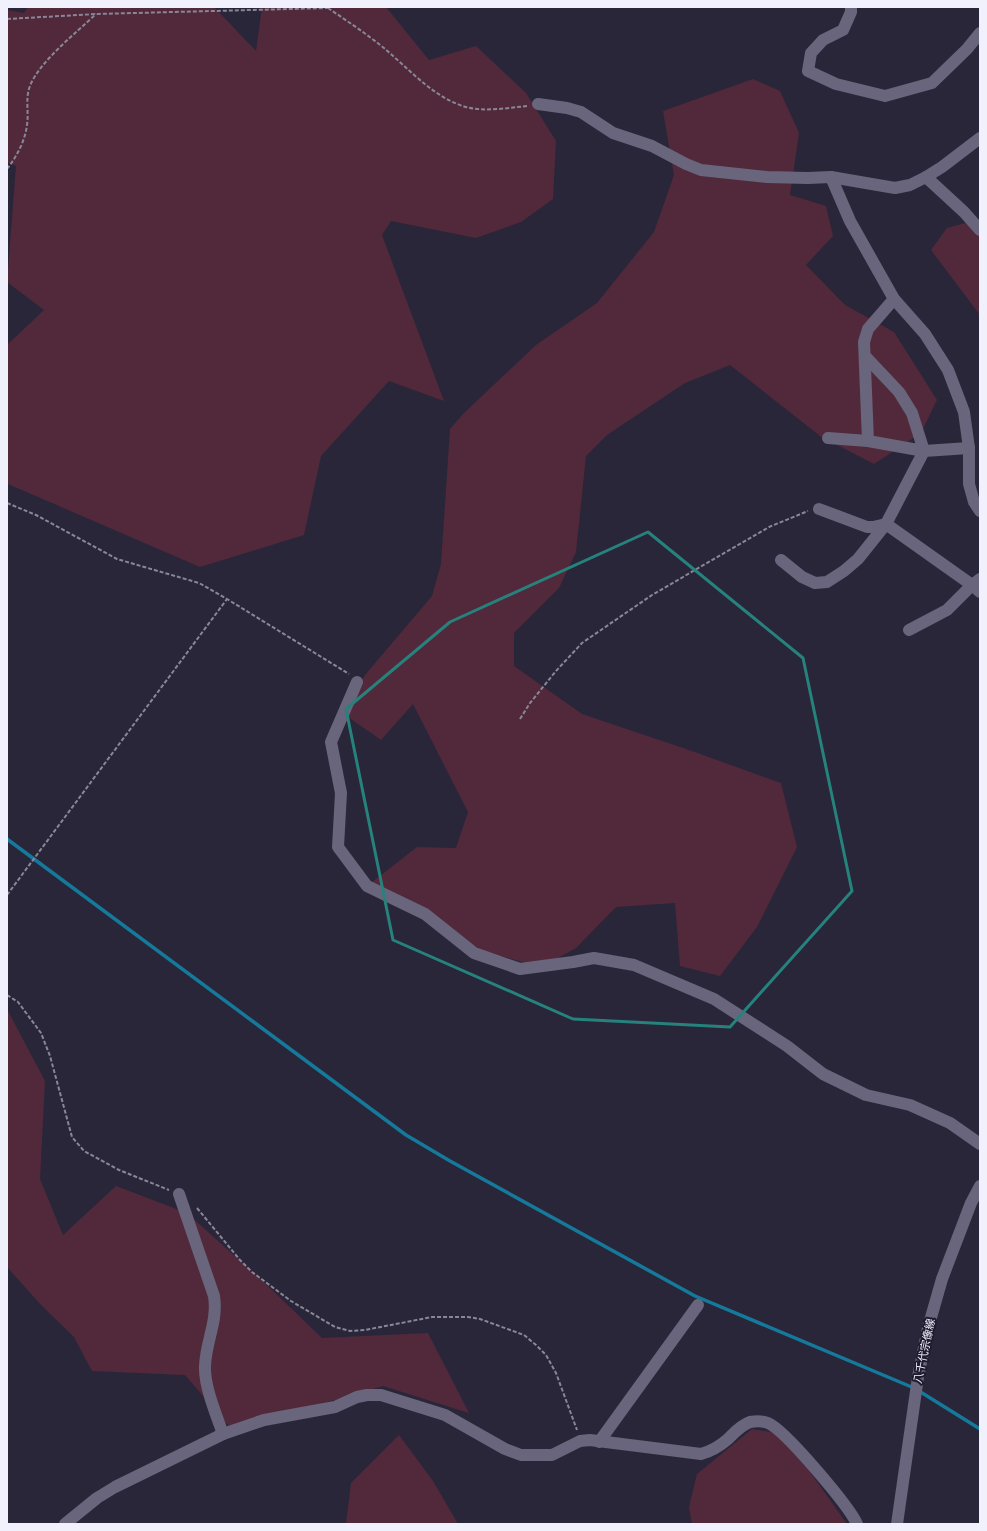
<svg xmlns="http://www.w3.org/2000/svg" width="987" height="1531" font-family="Quicksand,'Noto Sans JP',sans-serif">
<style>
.green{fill:#51293a}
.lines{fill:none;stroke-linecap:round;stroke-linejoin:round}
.stream{stroke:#15799b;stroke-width:3.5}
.path{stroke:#898797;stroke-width:2;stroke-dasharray:4 2;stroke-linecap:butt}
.minor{stroke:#68657c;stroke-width:12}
.secondary{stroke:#68657c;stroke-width:12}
.marked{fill:none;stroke:#26827c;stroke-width:3;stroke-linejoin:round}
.labels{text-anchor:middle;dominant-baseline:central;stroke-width:4;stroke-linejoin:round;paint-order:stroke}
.street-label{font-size:11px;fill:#f1f0fd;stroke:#1f1c2f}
</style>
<rect width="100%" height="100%" fill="#292639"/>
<!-- green -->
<g class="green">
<path d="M 28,7 L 214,7 L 256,51 L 262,7 L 386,7 L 429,60 L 476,46 L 526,93 L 556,141 L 553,199 L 521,222 L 476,238 L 391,221 L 382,235 L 444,401 L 389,381 L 321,456 L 304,535 L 200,567 L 8,484 L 7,474 L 7,345 L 44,310 L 7,282 L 16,166 L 7,162 L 7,10 L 24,13 Z"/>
<path d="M 753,79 L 780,91 L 799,133 L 790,195 L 826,206 L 833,236 L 806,265 L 845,305 L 894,332 L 937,400 L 921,433 L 874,464 L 820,436 L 730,365 L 685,383 L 607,435 L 586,456 L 576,552 L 559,588 L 514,633 L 514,666 L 582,714 L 689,750 L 781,783 L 797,847 L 757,927 L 720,976 L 680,966 L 675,903 L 616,907 L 576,948 L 542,967 L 486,952 L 367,886 L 417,847 L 456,848 L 468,812 L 413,704 L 381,740 L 341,712 L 365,675 L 432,596 L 441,564 L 450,429 L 464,413 L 536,345 L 597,303 L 654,232 L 674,175 L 663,111 Z"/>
<path d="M 980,219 L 980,315 L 931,250 L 947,228 Z"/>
<path d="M 7,1009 L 45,1081 L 40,1179 L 63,1235 L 116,1186 L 192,1215 L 187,1213 L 269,1287 L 322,1338 L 428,1333 L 469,1413 L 383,1386 L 331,1401 L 229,1426 L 185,1375 L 92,1371 L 74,1337 L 41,1305 L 7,1267 Z"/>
<path d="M 752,1429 L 783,1434 L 847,1524 L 692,1524 L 689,1507 L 697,1474 Z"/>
<path d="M 399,1435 L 433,1481 L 458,1524 L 346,1524 L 351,1483 Z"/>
</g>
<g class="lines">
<!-- stream -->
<g class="stream">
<path d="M 7,839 L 406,1135 L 450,1161 L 695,1296 L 914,1388"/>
<path d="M 919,1391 L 980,1429"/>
</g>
<!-- path -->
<g class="path">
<path d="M 328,8 C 347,21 367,34 385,49 C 409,69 434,98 466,107 C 485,112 507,108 527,106"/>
<path d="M 7,19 L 96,14 L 329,8"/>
<path d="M 7,169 C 17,156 25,141 27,125 C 29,112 25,98 30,86 C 39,62 76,33 96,14"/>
<path d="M 7,503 L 36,515 L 117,559 L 199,583 L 227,599 L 349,674"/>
<path d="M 520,719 L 530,703 L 556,671 L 582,643 L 652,595 L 769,527 L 808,511"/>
<path d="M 7,895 L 227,599"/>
<path d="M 7,995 L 18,1002 L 41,1033 L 50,1056 L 72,1137 L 84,1151 L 119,1170 L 169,1190"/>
<path d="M 197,1208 L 240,1260 L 252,1272 L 291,1301 L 335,1327 L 350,1331 L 365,1330 L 432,1317 L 468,1317 L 480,1319 L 524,1335 L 536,1345 L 546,1355 L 556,1373 L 577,1430"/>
</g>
<!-- minor -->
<g class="minor">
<path d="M 851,7 L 851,12 L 843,30 L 823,40 L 811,53 L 808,71 L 836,84 L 885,96 L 932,83 L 967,49 L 980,33"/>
<path d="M 538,104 L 567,108 L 581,112 L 613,133 L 652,146 L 686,164 L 701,170 L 767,177 L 808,178 L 831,177 L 895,188 L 910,185 L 926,177 L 942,167 L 980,138"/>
<path d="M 831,177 L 850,221 L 894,299 L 925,334 L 948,370 L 964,412 L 969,448 L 969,484 L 974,502 L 980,511"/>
<path d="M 926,177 L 964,212 L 980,230"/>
<path d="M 828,438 L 868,441 L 924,451 L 969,448"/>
<path d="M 868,441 L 864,342 L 868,329 L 894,299"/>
<path d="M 819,509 L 867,527 L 873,527 L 886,524 L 972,585 L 980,592"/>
<path d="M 781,560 L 802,577 L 815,583 L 827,582 L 844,571 L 858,559 L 886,524 L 924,451 L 912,413 L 899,392 L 866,357"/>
<path d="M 909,630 L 947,610 L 972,585 L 980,579"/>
<path d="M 357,682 L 331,742 L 341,793 L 338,847 L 367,886 L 425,914 L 474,953 L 520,969 L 573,962 L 594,958 L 634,965 L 714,999 L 787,1046 L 823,1074 L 866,1095 L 910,1105 L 950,1123 L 980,1144"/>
<path d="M 179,1194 L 214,1296 C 218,1322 206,1340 205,1366 C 204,1386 216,1414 223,1434"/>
<path d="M 599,1442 L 698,1305"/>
<path d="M 65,1524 L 97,1498 L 115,1487 L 223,1434 L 264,1420 L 335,1407 L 357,1397 L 367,1395 L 381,1395 L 445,1415 L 505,1449 L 521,1455 L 552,1455 L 580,1441 L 590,1440 L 701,1454 C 712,1451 720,1446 728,1439 C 734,1433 741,1425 750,1422 C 755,1421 763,1421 768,1423 C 785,1430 849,1506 857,1524"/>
</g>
<!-- secondary -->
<path class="secondary" d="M 897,1524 L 918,1377 L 928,1328 L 942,1279 L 971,1203 L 980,1186"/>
</g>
<!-- marked area -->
<path class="marked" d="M 648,532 L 803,658 L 852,891 L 730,1027 L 573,1019 L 393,940 L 346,709 L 450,622 Z"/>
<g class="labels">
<!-- street labels -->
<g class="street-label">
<text transform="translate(924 1351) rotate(-78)">八千代宗像線</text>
</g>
</g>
<!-- border -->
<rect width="987" height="1531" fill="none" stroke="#f1f0fd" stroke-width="16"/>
</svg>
